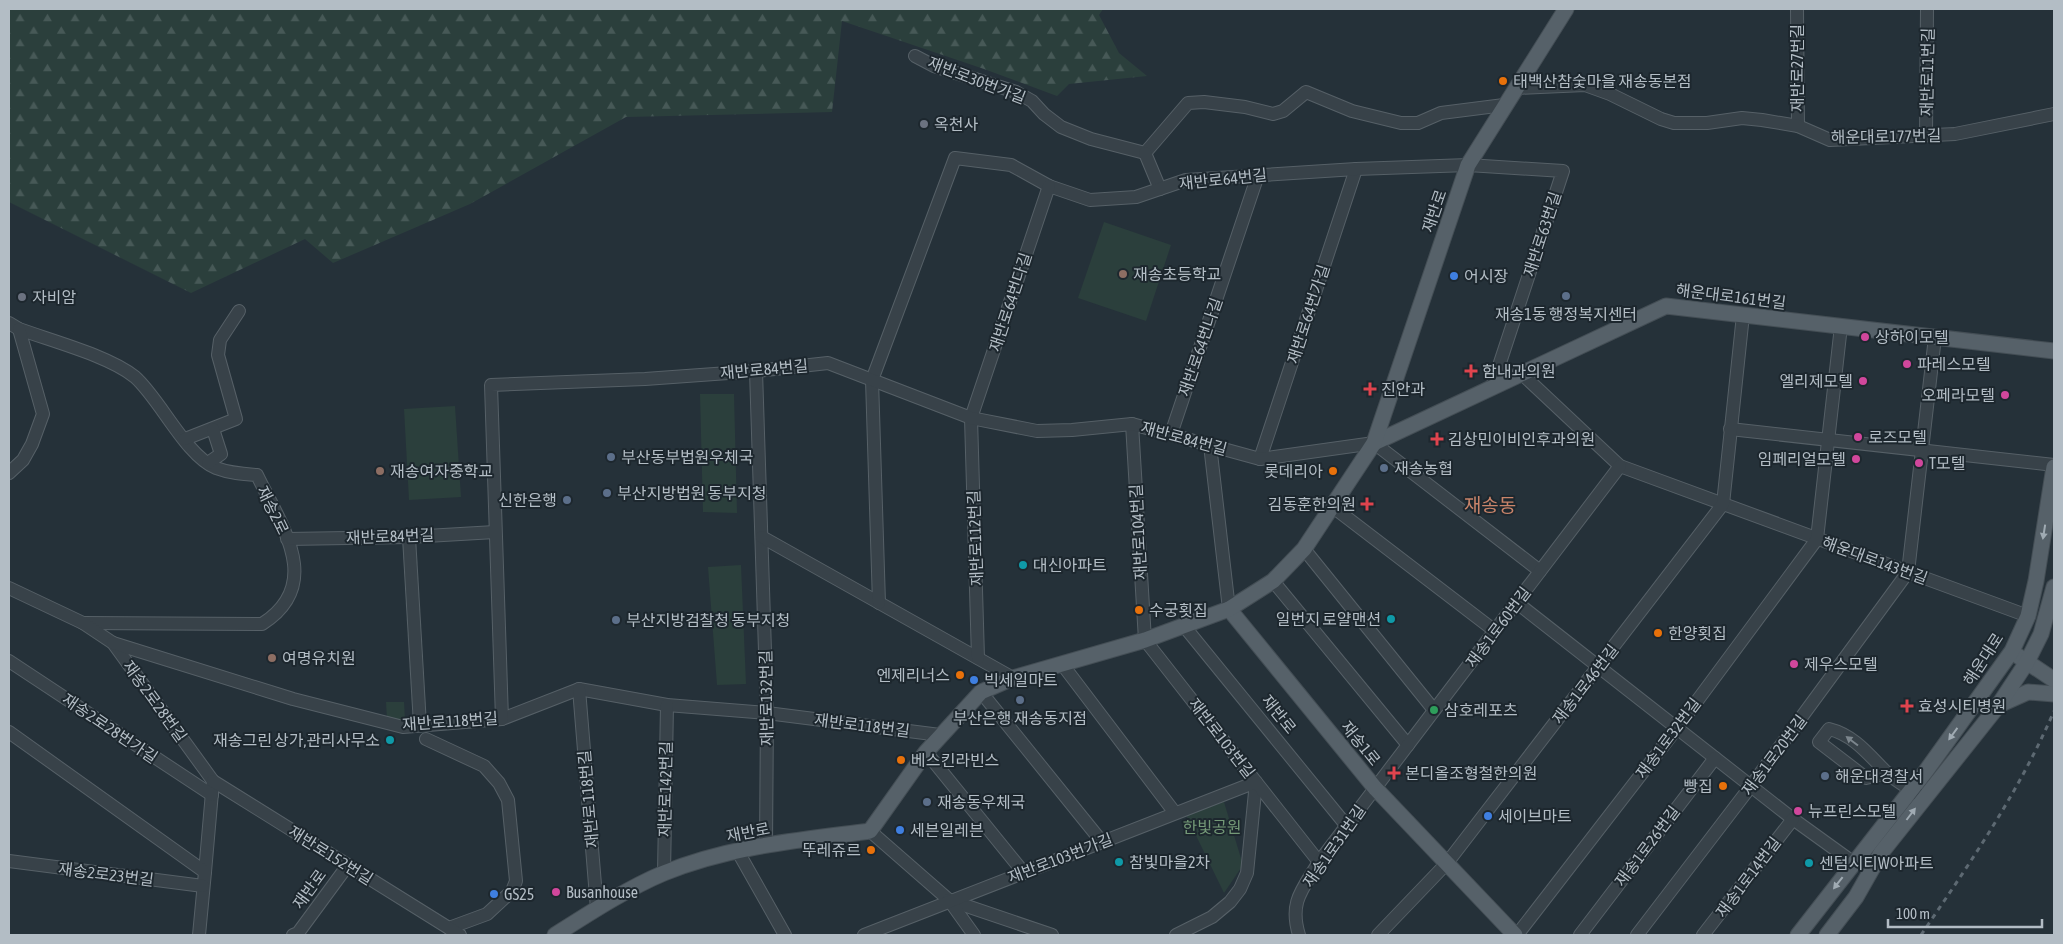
<svg xmlns="http://www.w3.org/2000/svg" width="2063" height="944" font-family="'Asap Condensed','Noto Sans KR',sans-serif">
<style>
.forest{fill:url(#forest-firs)}
.green{fill:#2b3f3c}
.lines{fill:none;stroke-linecap:round;stroke-linejoin:round}
.minor-casing{stroke:#566067;stroke-width:14}
.major-casing{stroke:#444e55;stroke-width:17}
.minor{stroke:#384249;stroke-width:12}
.major{stroke:#566169;stroke-width:15}
.rail{stroke:#5d6972;stroke-width:3;stroke-dasharray:5 5;stroke-linecap:butt}
.oneway{fill:#a0abb3}
.oneway2{fill:#7c868d}
.food-dot{fill:#e8710a;stroke:#1d272e;stroke-width:2}
.worship-dot{fill:#6b7280;stroke:#1d272e;stroke-width:2}
.education-dot{fill:#8d6e63;stroke:#1d272e;stroke-width:2}
.shop-dot{fill:#3f7fe0;stroke:#1d272e;stroke-width:2}
.service-dot{fill:#5c6f8a;stroke:#1d272e;stroke-width:2}
.hotel-dot{fill:#d1479c;stroke:#1d272e;stroke-width:2}
.health-dot{fill:#e0444e;stroke:#1d272e;stroke-width:2}
.culture-dot{fill:#0f9aa8;stroke:#1d272e;stroke-width:2}
.leisure-dot{fill:#2e9e5b;stroke:#1d272e;stroke-width:2}
.labels{text-anchor:middle;dominant-baseline:central;stroke-width:4;stroke-linejoin:round;paint-order:stroke}
.street-label{font-size:16px;fill:#b3bdc5;stroke:#1d272e}
.poi-label{font-size:16px;fill:#b3bdc5;stroke:#1d272e;text-anchor:start}
.park-label{font-size:16px;fill:#749977;stroke:#1d272e}
.quarter-label{font-size:19px;fill:#c9846a;stroke:#1d272e}
</style>
<defs>
<pattern id="forest-firs" width="22" height="20" patternUnits="userSpaceOnUse" patternTransform="scale(1.25)"><rect width="22" height="20" fill="#2b3f3c"/><path d="M5 1l3.5 6h-7zM16 11l3.5 6h-7z" fill="#475957"/></pattern>
</defs>
<rect width="100%" height="100%" fill="#253139"/>
<!-- forest -->
<path class="forest" d="M 9,9 L 1103,9 L 1099,15 L 1119,53 L 1147,76 L 1069,84 L 1057,96 L 984,69 L 842,21 L 832,112 L 626,117 L 470,204 L 333,263 L 305,239 L 191,293 L 9,202 Z"/>
<!-- green -->
<g class="green">
<path d="M 1104,222 L 1171,245 L 1146,321 L 1078,298 Z"/>
<path d="M 700,394 L 734,394 L 737,513 L 703,512 Z"/>
<path d="M 455,406 L 461,497 L 409,500 L 404,409 Z"/>
<path d="M 741,565 L 746,684 L 717,685 L 708,567 Z"/>
<path d="M 386,702 L 404,702 L 405,719 L 387,720 Z"/>
<path d="M 1224,802 L 1243,865 L 1224,893 L 1186,815 Z"/>
</g>
<g class="lines">
<defs>
<g id="minor">
<path d="M 1797,9 L 1798,126"/>
<path d="M 915,56 L 934,66 L 1016,92 L 1032,101 L 1044,114 L 1061,127 L 1091,139 L 1145,153"/>
<path d="M 1516,88 L 1585,85 L 1610,94 L 1661,119 L 1674,123 L 1707,123 L 1742,118 L 1762,120 L 1798,126 L 1830,140 L 1955,134 L 2054,114"/>
<path d="M 1926,135 L 1927,9"/>
<path d="M 1145,153 L 1188,103 L 1204,102 L 1245,107 L 1273,114 L 1283,111 L 1306,92 L 1352,111 L 1401,123 L 1418,123 L 1441,113 L 1504,105"/>
<path d="M 1145,153 L 1160,189"/>
<path d="M 9,323 L 19,329 C 52,341 109,356 135,377 C 160,399 186,456 216,468 C 229,473 243,474 257,475 C 281,525 325,584 262,624 L 83,623"/>
<path d="M 756,371 L 767,713 L 766,845"/>
<path d="M 1521,373 L 1620,466 L 2028,616"/>
<path d="M 1132,424 L 1145,640 L 1256,782 L 1247,873 L 1240,889 L 1230,902 L 1212,917 L 1176,935"/>
<path d="M 1730,429 L 2054,465"/>
<path d="M 1171,434 L 1258,175"/>
<path d="M 185,439 L 236,419 L 218,355 L 220,340 L 239,311"/>
<path d="M 1210,445 L 1229,609"/>
<path d="M 1260,459 L 1356,169"/>
<path d="M 208,463 L 221,454 L 213,429"/>
<path d="M 9,473 L 23,460 L 32,444 L 43,414 L 19,329"/>
<path d="M 1333,507 L 1495,631"/>
<path d="M 409,537 L 420,725"/>
<path d="M 762,537 L 1013,678"/>
<path d="M 287,539 L 409,537 L 495,532"/>
<path d="M 1304,549 L 1434,710"/>
<path d="M 1273,581 L 1408,745"/>
<path d="M 9,588 L 83,623 L 113,643 L 213,781 L 205,872"/>
<path d="M 1516,602 L 1793,819 L 1854,863"/>
<path d="M 879,603 L 872,380 L 955,158 L 1011,165 L 1049,186 L 1090,200 L 1136,197 L 1186,180 L 1356,169 L 1468,165 L 1563,171 L 1492,387"/>
<path d="M 1184,626 L 1346,825"/>
<path d="M 113,643 L 293,699 L 403,727 L 502,719 L 579,689 L 667,705 L 767,713 L 940,735"/>
<path d="M 978,658 L 971,418 L 1049,186"/>
<path d="M 9,661 L 212,795"/>
<path d="M 1062,664 L 1175,813"/>
<path d="M 579,689 L 597,909"/>
<path d="M 981,692 L 1102,842"/>
<path d="M 502,719 L 491,385 L 645,379 L 756,371 L 828,363 L 971,418 L 1037,431 L 1072,430 L 1132,424 L 1260,459 L 1374,443 L 1540,571"/>
<path d="M 9,732 L 205,872 L 199,935"/>
<path d="M 426,739 L 484,766 L 499,783 L 508,800 L 516,881 L 512,891 L 487,914 L 449,928"/>
<path d="M 926,752 L 1024,873"/>
<path d="M 1888,773 L 1866,778 L 1819,742 L 1829,729 C 1854,735 1869,755 1887,773 C 1896,781 1909,788 1919,795"/>
<path d="M 213,781 L 460,935"/>
<path d="M 870,831 L 949,900 L 1052,935"/>
<path d="M 737,850 L 785,935"/>
<path d="M 9,861 L 203,886"/>
<path d="M 664,873 L 667,705"/>
<path d="M 949,900 L 974,935"/>
<path d="M 293,935 L 298,933 L 348,865"/>
<path d="M 864,935 L 1256,782 L 1319,862"/>
<path d="M 1299,935 C 1289,902 1302,890 1319,862 L 1620,466"/>
<path d="M 1378,935 L 1447,863 L 1723,504 L 1743,315"/>
<path d="M 1517,935 L 1677,728 L 1817,539 L 1841,326"/>
<path d="M 1580,935 L 1715,758"/>
<path d="M 1637,935 L 1751,786 L 1908,572 L 1935,337"/>
<path d="M 1703,935 L 1793,819"/>
</g>
<g id="major">
<path d="M 1374,443 L 1666,306 L 2054,351"/>
<path d="M 1229,609 L 1375,788 L 1515,935"/>
<path d="M 2018,656 L 2054,680"/>
<path d="M 1999,705 L 2028,692 L 2054,694"/>
<path d="M 555,935 C 588,914 628,888 664,873 C 729,846 801,840 870,831 L 926,752 L 981,692 L 1013,678 L 1145,640 L 1229,609 L 1273,581 L 1304,549 L 1374,443 L 1468,165 L 1566,9"/>
<path d="M 1798,935 L 1926,771 L 2012,651 L 2028,616 L 2036,581 L 2054,467"/>
<path d="M 1827,935 L 1856,897 L 1881,853 L 1998,706 L 2027,662 L 2041,634 L 2054,587"/>
</g>
</defs>
<!-- minor casing -->
<use href="#minor" class="minor-casing"/>
<!-- major casing -->
<use href="#major" class="major-casing"/>
<!-- minor -->
<use href="#minor" class="minor"/>
<!-- major -->
<use href="#major" class="major"/>
<!-- rail -->
<path class="rail" d="M 1921,935 C 1970,863 2019,792 2054,711"/>
</g>
<!-- one-way arrows -->
<defs><path id="oneway-solid" d="M-6-.8H1V-3.2L6.5 0L1 3.2V.8H-6Z" transform="scale(1.25)"/></defs>
<g class="oneway">
<use href="#oneway-solid" transform="translate(2044 532) rotate(99)"/>
<use href="#oneway-solid" transform="translate(1953 734) rotate(126)"/>
<use href="#oneway-solid" transform="translate(1911 814) rotate(-53)"/>
<use href="#oneway-solid" transform="translate(1838 883) rotate(128)"/>
</g>
<use class="oneway2" href="#oneway-solid" transform="translate(1852 741) rotate(-143)"/>
<!-- markers -->
<g class="food-dot">
<circle cx="1503" cy="81" r="5"/>
<circle cx="1333" cy="471" r="5"/>
<circle cx="1139" cy="610" r="5"/>
<circle cx="1658" cy="633" r="5"/>
<circle cx="960" cy="675" r="5"/>
<circle cx="901" cy="760" r="5"/>
<circle cx="1723" cy="786" r="5"/>
<circle cx="871" cy="850" r="5"/>
</g>
<g class="worship-dot">
<circle cx="924" cy="124" r="5"/>
<circle cx="22" cy="297" r="5"/>
</g>
<g class="education-dot">
<circle cx="1123" cy="274" r="5"/>
<circle cx="380" cy="471" r="5"/>
<circle cx="272" cy="658" r="5"/>
</g>
<g class="shop-dot">
<circle cx="1454" cy="276" r="5"/>
<circle cx="974" cy="680" r="5"/>
<circle cx="1488" cy="816" r="5"/>
<circle cx="900" cy="830" r="5"/>
<circle cx="494" cy="894" r="5"/>
</g>
<g class="service-dot">
<circle cx="1566" cy="296" r="5"/>
<circle cx="611" cy="457" r="5"/>
<circle cx="1384" cy="468" r="5"/>
<circle cx="607" cy="493" r="5"/>
<circle cx="567" cy="500" r="5"/>
<circle cx="616" cy="620" r="5"/>
<circle cx="1020" cy="700" r="5"/>
<circle cx="1825" cy="776" r="5"/>
<circle cx="927" cy="802" r="5"/>
</g>
<g class="hotel-dot">
<circle cx="1865" cy="337" r="5"/>
<circle cx="1907" cy="364" r="5"/>
<circle cx="1863" cy="381" r="5"/>
<circle cx="2005" cy="395" r="5"/>
<circle cx="1858" cy="437" r="5"/>
<circle cx="1856" cy="459" r="5"/>
<circle cx="1919" cy="463" r="5"/>
<circle cx="1794" cy="664" r="5"/>
<circle cx="1798" cy="811" r="5"/>
<circle cx="556" cy="892" r="5"/>
</g>
<g class="health-dot">
<path d="M1468.5 363.5h5v5h5v5h-5v5h-5v-5h-5v-5h5z"/>
<path d="M1367.5 381.5h5v5h5v5h-5v5h-5v-5h-5v-5h5z"/>
<path d="M1434.5 431.5h5v5h5v5h-5v5h-5v-5h-5v-5h5z"/>
<path d="M1364.5 496.5h5v5h5v5h-5v5h-5v-5h-5v-5h5z"/>
<path d="M1904.5 698.5h5v5h5v5h-5v5h-5v-5h-5v-5h5z"/>
<path d="M1391.5 765.5h5v5h5v5h-5v5h-5v-5h-5v-5h5z"/>
</g>
<g class="culture-dot">
<circle cx="1023" cy="565" r="5"/>
<circle cx="1391" cy="619" r="5"/>
<circle cx="390" cy="740" r="5"/>
<circle cx="1119" cy="862" r="5"/>
<circle cx="1809" cy="863" r="5"/>
</g>
<circle class="leisure-dot" cx="1434" cy="710" r="5"/>
<g class="labels">
<!-- street labels -->
<g class="street-label">
<text transform="translate(1797 68) rotate(-90)">재반로27번길</text>
<text transform="translate(1927 72) rotate(-89)">재반로11번길</text>
<text transform="translate(977 80) rotate(21)">재반로30번가길</text>
<text transform="translate(1886 136) rotate(-1)">해운대로177번길</text>
<text transform="translate(1223 179) rotate(-6)">재반로64번길</text>
<text transform="translate(1434 211) rotate(-71)">재반로</text>
<text transform="translate(1542 234) rotate(-72)">재반로63번길</text>
<text transform="translate(1731 296) rotate(7)">해운대로161번길</text>
<text transform="translate(1010 302) rotate(-72)">재반로64번다길</text>
<text transform="translate(1308 314) rotate(-72)">재반로64번가길</text>
<text transform="translate(1200 347) rotate(-71)">재반로64번나길</text>
<text transform="translate(764 369) rotate(-5)">재반로84번길</text>
<text transform="translate(1184 438) rotate(15)">재반로84번길</text>
<text transform="translate(273 510) rotate(64)">재송2로</text>
<text transform="translate(1138 532) rotate(-93)">재반로104번길</text>
<text transform="translate(390 536) rotate(-2)">재반로84번길</text>
<text transform="translate(975 538) rotate(-92)">재반로112번길</text>
<text transform="translate(1875 560) rotate(20)">해운대로143번길</text>
<text transform="translate(1498 627) rotate(-53)">재송1로60번길</text>
<text transform="translate(1983 659) rotate(-57)">해운대로</text>
<text transform="translate(1585 684) rotate(-52)">재송1로46번길</text>
<text transform="translate(766 698) rotate(-91)">재반로132번길</text>
<text transform="translate(155 701) rotate(54)">재송2로28번길</text>
<text transform="translate(1279 714) rotate(51)">재반로</text>
<text transform="translate(450 721) rotate(-4)">재반로118번길</text>
<text transform="translate(862 725) rotate(7)">재반로118번길</text>
<text transform="translate(110 728) rotate(34)">재송2로28번가길</text>
<text transform="translate(1222 738) rotate(52)">재반로103번길</text>
<text transform="translate(1668 738) rotate(-53)">재송1로32번길</text>
<text transform="translate(1361 743) rotate(51)">재송1로</text>
<text transform="translate(1774 755) rotate(-53)">재송1로20번길</text>
<text transform="translate(665 789) rotate(-89)">재반로142번길</text>
<text transform="translate(588 799) rotate(-95)">재반로 118번길</text>
<text transform="translate(748 832) rotate(-11)">재반로</text>
<text transform="translate(1334 846) rotate(-55)">재송1로31번길</text>
<text transform="translate(1647 846) rotate(-53)">재송1로26번길</text>
<text transform="translate(331 855) rotate(32)">재반로152번길</text>
<text transform="translate(1060 858) rotate(-21)">재반로103번가길</text>
<text transform="translate(106 874) rotate(7)">재송2로23번길</text>
<text transform="translate(1748 877) rotate(-53)">재송1로14번길</text>
<text transform="translate(309 889) rotate(-54)">재반로</text>
</g>
<!-- poi labels -->
<g class="poi-label">
<text x="1513" y="81">태백산참숯마을 재송동본점</text>
<text x="934" y="124">옥천사</text>
<text x="1133" y="274">재송초등학교</text>
<text x="1464" y="276">어시장</text>
<text x="32" y="297">자비암</text>
<text x="1566" y="314" text-anchor="middle">재송1동 행정복지센터</text>
<text x="1875" y="337">상하이모텔</text>
<text x="1917" y="364">파레스모텔</text>
<text x="1482" y="371">함내과의원</text>
<text x="1853" y="381" text-anchor="end">엘리제모텔</text>
<text x="1381" y="389">진안과</text>
<text x="1995" y="395" text-anchor="end">오페라모텔</text>
<text x="1868" y="437">로즈모텔</text>
<text x="1448" y="439">김상민이비인후과의원</text>
<text x="621" y="457">부산동부법원우체국</text>
<text x="1846" y="459" text-anchor="end">임페리얼모텔</text>
<text x="1929" y="463">T모텔</text>
<text x="1394" y="468">재송농협</text>
<text x="390" y="471">재송여자중학교</text>
<text x="1323" y="471" text-anchor="end">롯데리아</text>
<text x="617" y="493">부산지방법원 동부지청</text>
<text x="557" y="500" text-anchor="end">신한은행</text>
<text x="1356" y="504" text-anchor="end">김동훈한의원</text>
<text x="1033" y="565">대신아파트</text>
<text x="1149" y="610">수궁횟집</text>
<text x="1381" y="619" text-anchor="end">일번지 로얄맨션</text>
<text x="626" y="620">부산지방검찰청 동부지청</text>
<text x="1668" y="633">한양횟집</text>
<text x="282" y="658">여명유치원</text>
<text x="1804" y="664">제우스모텔</text>
<text x="950" y="675" text-anchor="end">엔제리너스</text>
<text x="984" y="680">빅세일마트</text>
<text x="1918" y="706">효성시티병원</text>
<text x="1444" y="710">삼호레포츠</text>
<text x="1020" y="718" text-anchor="middle">부산은행 재송동지점</text>
<text x="380" y="740" text-anchor="end">재송그린 상가,관리사무소</text>
<text x="911" y="760">베스킨라빈스</text>
<text x="1405" y="773">본디올조형철한의원</text>
<text x="1835" y="776">해운대경찰서</text>
<text x="1713" y="786" text-anchor="end">빵집</text>
<text x="937" y="802">재송동우체국</text>
<text x="1808" y="811">뉴프린스모텔</text>
<text x="1498" y="816">세이브마트</text>
<text x="910" y="830">세븐일레븐</text>
<text x="861" y="850" text-anchor="end">뚜레쥬르</text>
<text x="1129" y="862">참빛마을2차</text>
<text x="1819" y="863">센텀시티W아파트</text>
<text x="566" y="892">Busanhouse</text>
<text x="504" y="894">GS25</text>
</g>
<!-- park labels -->
<g class="park-label">
<text x="1212" y="827">한빛공원</text>
</g>
<!-- quarter labels -->
<g class="quarter-label">
<text x="1490" y="505">재송동</text>
</g>
</g>
<!-- border -->
<rect width="2063" height="944" fill="none" stroke="#b3bdc5" stroke-width="20"/>
<!-- scale -->
<path d="M1888 919v8h154v-8" fill="none" stroke="#b3bdc5" stroke-width="2.5"/>
<text x="1896" y="919" font-size="15" fill="#b3bdc5" stroke="#1d272e" stroke-width="4" paint-order="stroke">100 m</text>
</svg>
